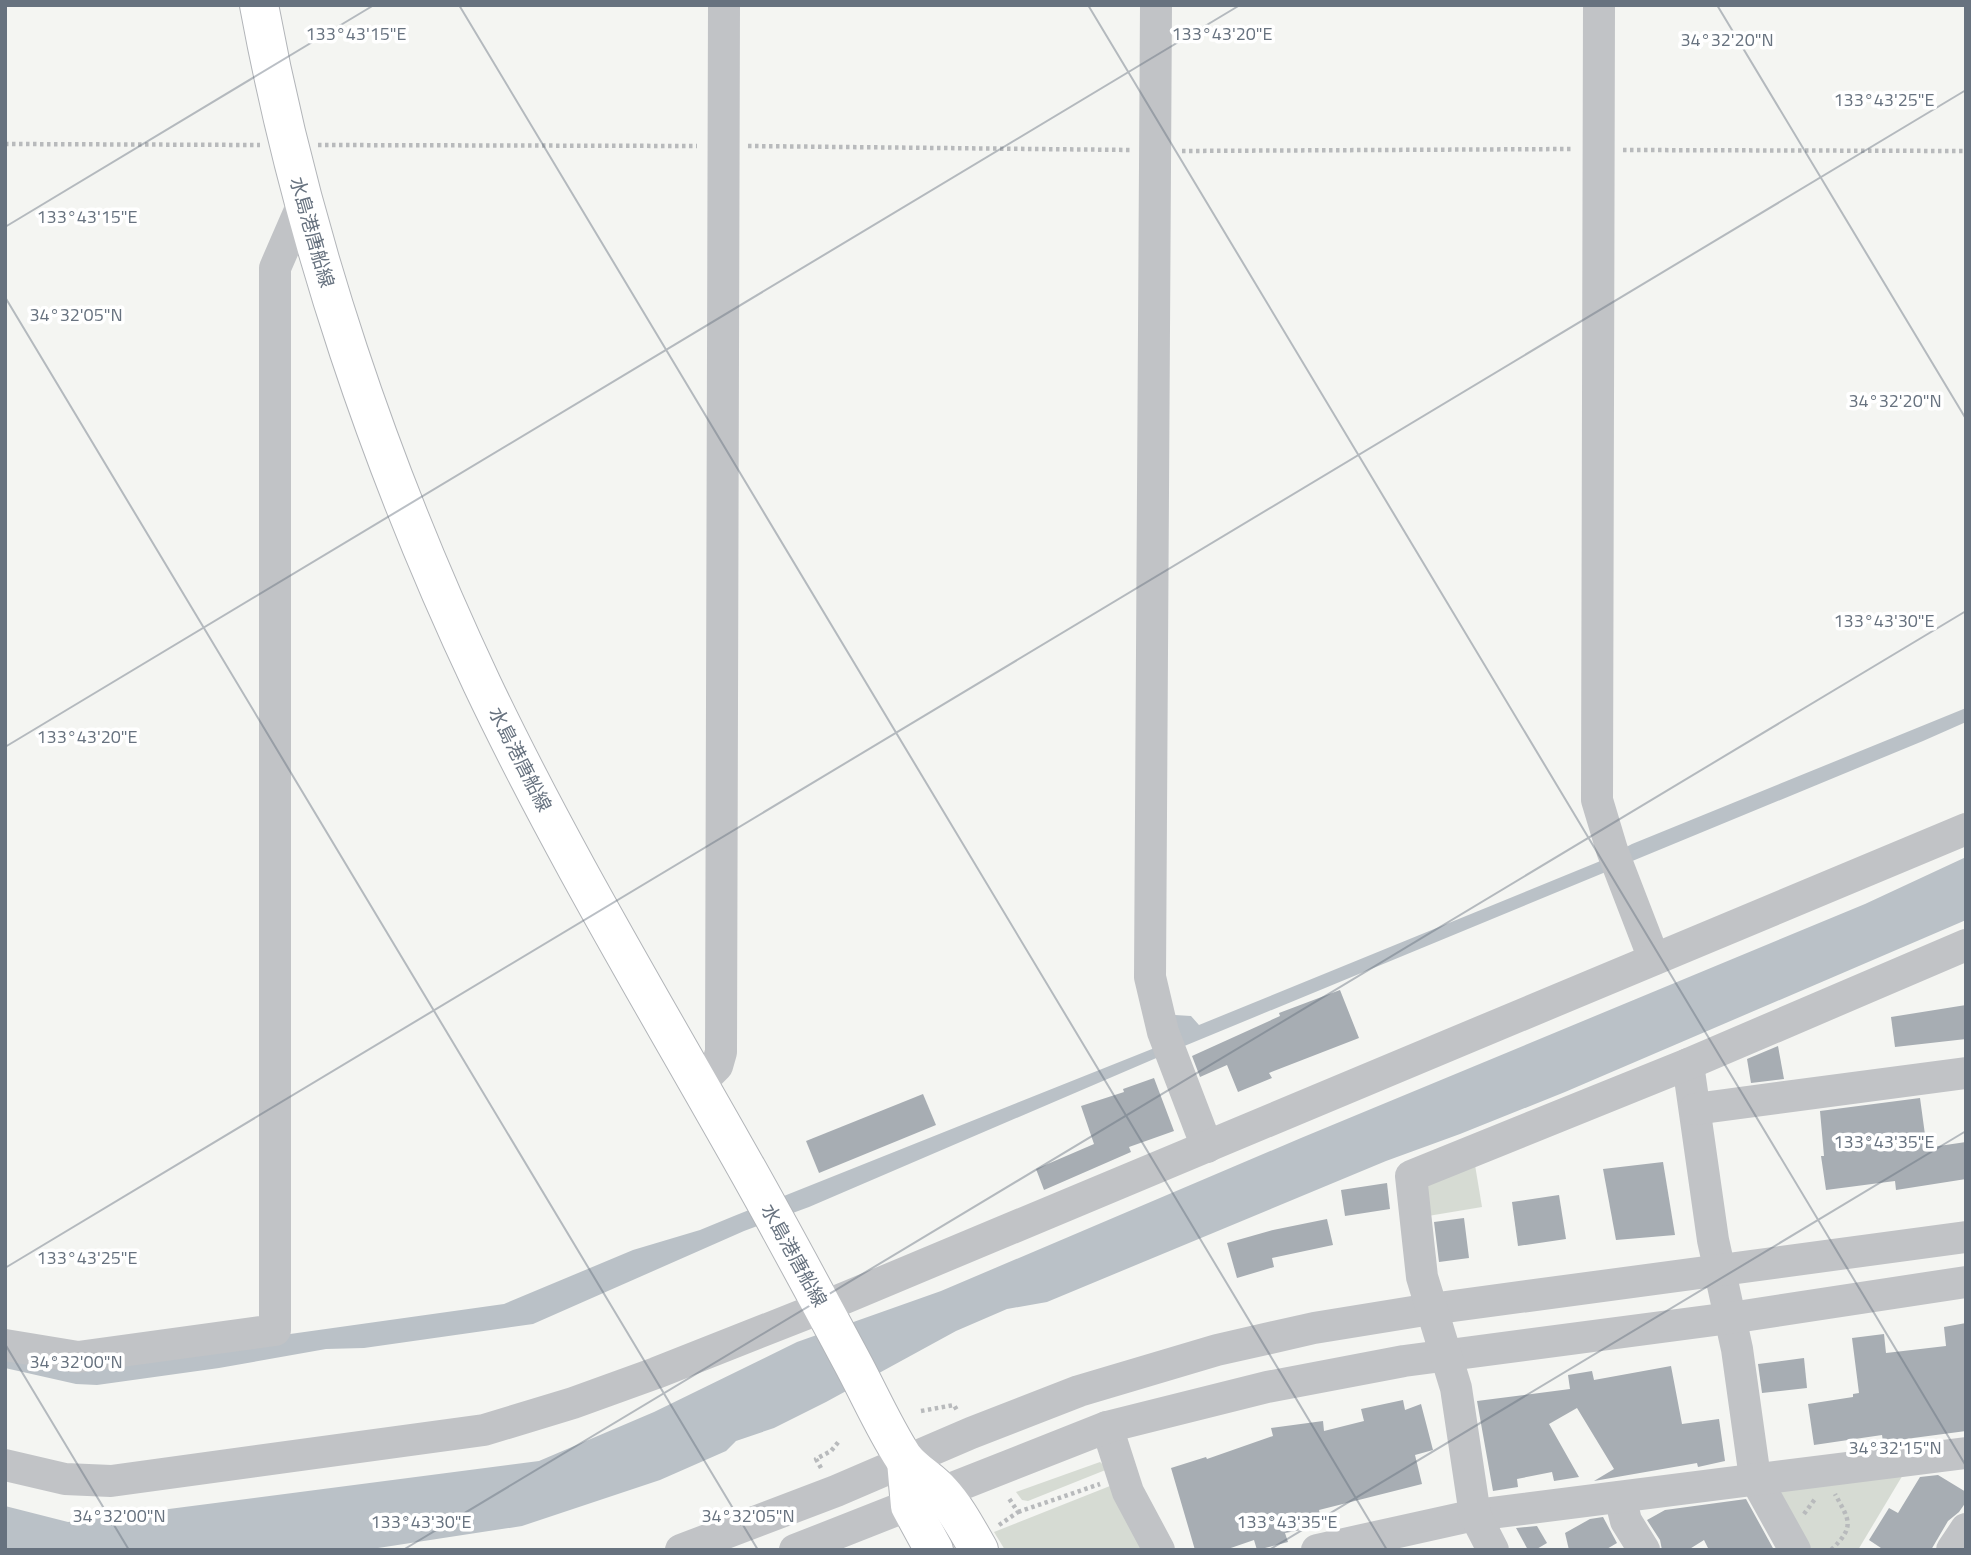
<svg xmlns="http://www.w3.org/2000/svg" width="1971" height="1555" font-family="'Titillium Web','Noto Sans JP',sans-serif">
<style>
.green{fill:#d6dbd3}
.water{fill:#bac1c7}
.building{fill:#a7adb3}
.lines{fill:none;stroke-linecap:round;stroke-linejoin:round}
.major-casing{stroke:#b2b5b9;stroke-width:40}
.path{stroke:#b8babc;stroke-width:4.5;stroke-dasharray:3.5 3.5;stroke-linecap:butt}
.minor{stroke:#c1c3c6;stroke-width:32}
.major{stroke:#fff;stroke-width:38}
.ticks{fill:none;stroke:#67727f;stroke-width:2;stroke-opacity:0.45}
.labels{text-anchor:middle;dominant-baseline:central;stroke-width:7;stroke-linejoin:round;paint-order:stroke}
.street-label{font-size:19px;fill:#67727f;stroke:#fff}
.ticks-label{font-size:18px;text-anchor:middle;fill:#67727f;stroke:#fff;stroke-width:7;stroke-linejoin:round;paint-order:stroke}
</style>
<rect width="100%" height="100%" fill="#f4f5f2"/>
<!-- green -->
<g class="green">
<path d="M 1474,1159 L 1482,1207 L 1422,1217 L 1424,1176 Z"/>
<path d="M 1100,1462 L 1108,1469 L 1028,1501 L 1022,1500 L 1016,1492 Z"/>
<path d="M 1907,1468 L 1858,1550 L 1806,1550 L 1774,1494 L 1779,1485 Z"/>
<path d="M 1115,1484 L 1152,1550 L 1005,1550 L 994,1532 Z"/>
</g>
<!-- water -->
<g class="water">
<path d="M 1966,708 L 1966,722 L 1923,741 L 1182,1047 L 809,1207 L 744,1231 L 533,1324 L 364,1348 L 326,1349 L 219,1368 L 97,1385 L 76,1384 L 5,1368 L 5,1353 L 283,1335 L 504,1304 L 633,1250 L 700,1230 L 734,1216 L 1157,1047 L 1175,1015 L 1191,1016 L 1199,1025 L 1598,862 L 1632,844 Z"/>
<path d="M 1966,857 L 1966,920 L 1565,1092 L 1460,1134 L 1386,1161 L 1047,1302 L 1007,1309 L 956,1331 L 826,1402 L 774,1428 L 736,1441 L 726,1451 L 660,1480 L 522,1526 L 365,1550 L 5,1550 L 5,1506 L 68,1522 L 539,1461 L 654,1412 L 797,1342 L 941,1291 L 1301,1138 L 1865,904 Z"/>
</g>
<!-- building -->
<g class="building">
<path d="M 1340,990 L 1359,1038 L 1269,1073 L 1272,1078 L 1238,1092 L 1227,1065 L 1200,1077 L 1192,1056 L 1280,1016 L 1279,1013 Z"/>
<path d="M 1966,1005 L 1966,1039 L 1895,1047 L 1891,1017 Z"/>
<path d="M 1778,1046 L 1784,1079 L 1751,1083 L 1747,1059 Z"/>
<path d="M 1154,1078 L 1174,1131 L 1129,1147 L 1131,1152 L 1044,1190 L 1036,1169 L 1094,1144 L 1081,1106 L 1124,1092 L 1123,1089 Z"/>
<path d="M 923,1094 L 936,1125 L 819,1173 L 806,1141 Z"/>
<path d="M 1920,1098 L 1926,1142 L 1931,1141 L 1932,1147 L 1966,1142 L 1966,1179 L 1896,1190 L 1895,1181 L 1826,1190 L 1821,1156 L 1824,1156 L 1820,1111 Z"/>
<path d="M 1663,1162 L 1675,1235 L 1616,1240 L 1603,1169 Z"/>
<path d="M 1387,1183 L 1390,1209 L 1345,1216 L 1341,1190 Z"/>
<path d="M 1559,1195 L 1566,1239 L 1518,1246 L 1512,1202 Z"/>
<path d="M 1464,1218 L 1469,1258 L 1439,1262 L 1434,1222 Z"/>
<path d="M 1327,1219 L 1333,1245 L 1272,1258 L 1274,1267 L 1237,1278 L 1227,1243 L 1273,1230 Z"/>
<path d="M 1966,1323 L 1966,1431 L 1883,1442 L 1882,1435 L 1814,1445 L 1808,1404 L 1853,1397 L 1853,1394 L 1859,1393 L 1852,1338 L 1884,1334 L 1886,1353 L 1946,1346 L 1944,1327 Z"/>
<path d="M 1804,1358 L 1807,1388 L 1762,1393 L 1758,1364 Z"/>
<path d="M 1671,1366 L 1682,1424 L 1719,1419 L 1725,1461 L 1698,1467 L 1697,1463 L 1594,1481 L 1614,1469 L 1577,1408 L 1549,1424 L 1579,1477 L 1554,1481 L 1552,1472 L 1517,1479 L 1518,1487 L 1493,1491 L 1477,1401 L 1570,1389 L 1568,1375 L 1592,1371 L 1594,1380 Z"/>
<path d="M 1403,1400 L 1405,1410 L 1421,1404 L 1433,1450 L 1415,1455 L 1422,1484 L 1319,1510 L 1322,1526 L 1285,1533 L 1288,1542 L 1257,1550 L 1254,1540 L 1225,1550 L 1195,1550 L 1171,1468 L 1206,1457 L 1207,1459 L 1273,1436 L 1271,1428 L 1323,1421 L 1324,1431 L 1364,1421 L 1361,1409 Z"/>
<path d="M 1938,1475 L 1966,1492 L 1966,1502 L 1959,1512 L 1948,1521 L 1931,1550 L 1884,1550 L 1869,1540 L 1889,1508 L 1898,1513 L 1920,1477 Z"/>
<path d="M 1746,1499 L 1774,1550 L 1709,1550 L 1704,1540 L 1688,1550 L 1662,1550 L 1660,1540 L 1647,1520 L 1665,1510 Z"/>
<path d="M 1603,1517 L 1617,1543 L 1605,1550 L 1569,1550 L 1565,1533 L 1590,1519 Z"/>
<path d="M 1537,1526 L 1547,1543 L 1535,1550 L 1528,1550 L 1516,1528 Z"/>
</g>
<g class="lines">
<defs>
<g id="major">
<path d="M 259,5 C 302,238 381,470 482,684 C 557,842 648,994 734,1146 C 774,1216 812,1287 850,1358 C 868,1391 883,1426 903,1457 C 913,1471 930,1479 941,1492 C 956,1508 968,1531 979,1550"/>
<path d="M 906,1461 L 910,1506 L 934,1550"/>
</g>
</defs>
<!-- major casing -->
<use href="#major" class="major-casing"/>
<!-- path -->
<g class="path">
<path d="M 5,144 L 260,145"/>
<path d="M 318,145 L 697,146"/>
<path d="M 748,146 L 1131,150"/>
<path d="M 1623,150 L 1966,151"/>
<path d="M 1182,151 L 1572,149"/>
<path d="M 921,1411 L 954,1405 L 958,1412"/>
<path d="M 821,1468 L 816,1459 L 831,1451 L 840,1440"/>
<path d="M 1018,1512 L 1100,1484"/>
<path d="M 1804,1514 L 1815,1499"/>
<path d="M 999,1525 L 1018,1512 L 1008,1497"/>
<path d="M 1831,1550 C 1856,1526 1849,1520 1835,1494"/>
</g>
<!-- minor -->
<g class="minor">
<path d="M 1156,5 L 1150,977 L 1163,1032 L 1207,1147"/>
<path d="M 1599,5 L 1597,800 L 1612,850 L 1654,959"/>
<path d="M 1688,1064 L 1713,1240 L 1737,1349 L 1755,1478 L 1795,1550"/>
<path d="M 699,1084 L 717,1066 L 721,1052 L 724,5"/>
<path d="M 1695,1109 L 1966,1073"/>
<path d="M 5,1345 L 78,1357 L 275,1330 L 275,268 L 304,201"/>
<path d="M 1107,1427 L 1128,1492 L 1159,1550"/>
<path d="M 5,1465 L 65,1479 L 111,1481 L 484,1430 L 573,1403 L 656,1373 L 823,1307 L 1966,829"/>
<path d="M 1620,1497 L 1626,1521 L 1644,1550"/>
<path d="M 681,1550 L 836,1491 L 971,1433 L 1079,1391 L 1217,1350 L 1314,1328 L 1431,1309 L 1966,1237"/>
<path d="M 795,1550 L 1107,1427 L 1267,1387 L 1404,1361 L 1730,1318 L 1966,1282"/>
<path d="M 1317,1550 L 1475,1515 L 1966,1453"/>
<path d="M 1493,1550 L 1475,1515 L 1456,1388 L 1422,1277 L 1411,1176 L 1688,1064 L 1966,945"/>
<path d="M 1952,1550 L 1966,1529"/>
</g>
<!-- major -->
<use href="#major" class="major"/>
</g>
<!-- ticks -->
<path class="ticks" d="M 459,5 L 1387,1550M 1088,5 L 1966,1466M 1717,5 L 1966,419M 5,227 L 374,5M 5,297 L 758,1550M 5,747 L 1240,5M 5,1268 L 1966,90M 5,1344 L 129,1550M 403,1550 L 1966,611M 1269,1550 L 1966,1131"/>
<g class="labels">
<!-- street labels -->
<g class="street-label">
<text transform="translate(313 232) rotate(74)">水島港唐船線</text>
<text transform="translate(521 759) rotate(63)">水島港唐船線</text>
<text transform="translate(795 1255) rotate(61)">水島港唐船線</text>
</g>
</g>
<g class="ticks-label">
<text x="356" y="40">133°43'15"E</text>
<text x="1222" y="40">133°43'20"E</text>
<text x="1727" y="46">34°32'20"N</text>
<text x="1884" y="106">133°43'25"E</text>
<text x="87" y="223">133°43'15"E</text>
<text x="76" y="321">34°32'05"N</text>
<text x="1895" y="407">34°32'20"N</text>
<text x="1884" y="627">133°43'30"E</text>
<text x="87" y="743">133°43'20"E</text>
<text x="1884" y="1148">133°43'35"E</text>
<text x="87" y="1264">133°43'25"E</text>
<text x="76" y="1368">34°32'00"N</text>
<text x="1895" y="1454">34°32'15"N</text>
<text x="119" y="1522">34°32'00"N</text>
<text x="748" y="1522">34°32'05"N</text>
<text x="421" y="1528">133°43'30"E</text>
<text x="1287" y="1528">133°43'35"E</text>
</g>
<!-- border -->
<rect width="1971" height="1555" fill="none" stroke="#67727f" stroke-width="14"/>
</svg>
